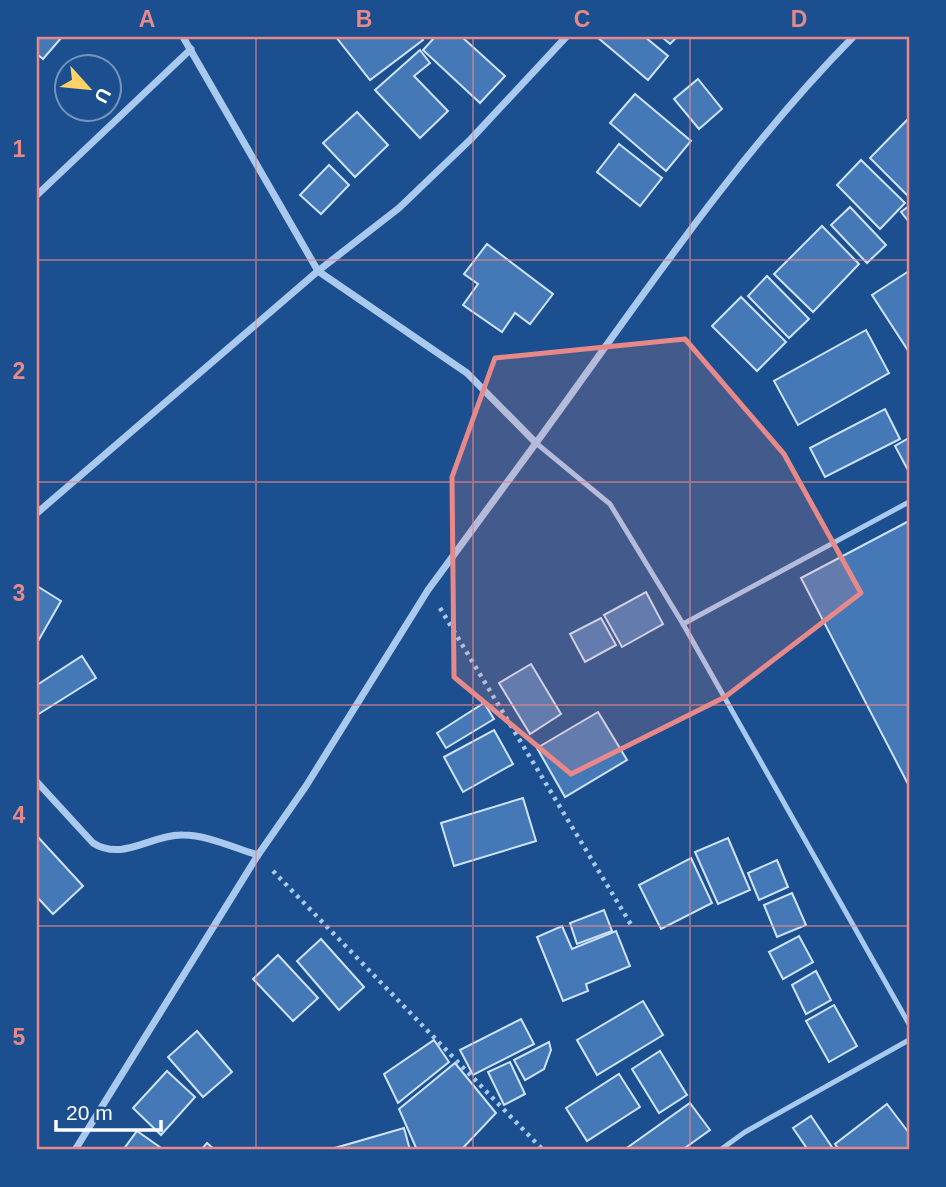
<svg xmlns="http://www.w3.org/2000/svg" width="946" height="1187" font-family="Helvetica,sans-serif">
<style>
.building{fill:#4478b7;stroke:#cfe3fa;stroke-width:2}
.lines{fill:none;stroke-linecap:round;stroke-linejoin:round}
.path{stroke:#a9c9ee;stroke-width:4.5;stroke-dasharray:3.5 5;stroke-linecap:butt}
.service{stroke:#a9c9ee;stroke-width:5}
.minor{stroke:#a9c9ee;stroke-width:7}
.marked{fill:#e88989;fill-opacity:0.2;stroke:#e88989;stroke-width:5;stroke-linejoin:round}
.grid{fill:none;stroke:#e88989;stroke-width:2;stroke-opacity:0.55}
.neatline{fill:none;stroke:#e88989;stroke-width:2.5}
.grid-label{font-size:23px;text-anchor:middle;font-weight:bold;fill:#e88989}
</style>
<rect width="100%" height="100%" fill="#1b4f8f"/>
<!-- building -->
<g class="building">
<path d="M 37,37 L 62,37 L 43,59 L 37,54 Z"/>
<path d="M 336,37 L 421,37 L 423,40 L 370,80 Z"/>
<path d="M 435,37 L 462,37 L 505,76 L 480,103 L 423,50 Z"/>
<path d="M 597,37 L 645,37 L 668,56 L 648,80 Z"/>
<path d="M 662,37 L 677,37 L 670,44 Z"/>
<path d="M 420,50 L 430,63 L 414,76 L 448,111 L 420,138 L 375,90 Z"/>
<path d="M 698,79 L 722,109 L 699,129 L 674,99 Z"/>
<path d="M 635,94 L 691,141 L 666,171 L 610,123 Z"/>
<path d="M 357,112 L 388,145 L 355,177 L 323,143 Z"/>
<path d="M 909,118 L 909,193 L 907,195 L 870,158 Z"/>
<path d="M 619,144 L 662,178 L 640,206 L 597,172 Z"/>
<path d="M 861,160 L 905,203 L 880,229 L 837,185 Z"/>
<path d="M 329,165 L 349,185 L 321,214 L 300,195 Z"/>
<path d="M 909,206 L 909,222 L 901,212 Z"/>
<path d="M 850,207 L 886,245 L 867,263 L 831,225 Z"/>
<path d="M 822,226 L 859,264 L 813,312 L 774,274 Z"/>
<path d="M 487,244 L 553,294 L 530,324 L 515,313 L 502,332 L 463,305 L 478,284 L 464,274 Z"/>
<path d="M 909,271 L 909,352 L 872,295 Z"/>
<path d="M 767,276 L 809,319 L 789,338 L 748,296 Z"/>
<path d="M 741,297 L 786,342 L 757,371 L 712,326 Z"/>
<path d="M 866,330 L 889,373 L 798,425 L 774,381 Z"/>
<path d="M 885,409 L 900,439 L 825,477 L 810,448 Z"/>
<path d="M 909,438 L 909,472 L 895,446 Z"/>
<path d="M 909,521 L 909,786 L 801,578 Z"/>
<path d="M 37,586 L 61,601 L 37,643 Z"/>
<path d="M 646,592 L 663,624 L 622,647 L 604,615 Z"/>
<path d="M 601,618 L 616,645 L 585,662 L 570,634 Z"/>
<path d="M 82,656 L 96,678 L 37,715 L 37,685 Z"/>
<path d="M 531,664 L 561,714 L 530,734 L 499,683 Z"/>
<path d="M 484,703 L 494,719 L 446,748 L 437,733 Z"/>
<path d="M 598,712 L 627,760 L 565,797 L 537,748 Z"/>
<path d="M 494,730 L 513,764 L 463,792 L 444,757 Z"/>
<path d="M 523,798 L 536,841 L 454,866 L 441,823 Z"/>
<path d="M 37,836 L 83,886 L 53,914 L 37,897 Z"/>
<path d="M 728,838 L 750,890 L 718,904 L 695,852 Z"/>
<path d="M 691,858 L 712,903 L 661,929 L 639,885 Z"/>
<path d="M 777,860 L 788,887 L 759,900 L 748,873 Z"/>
<path d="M 792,893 L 806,925 L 777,937 L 764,905 Z"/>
<path d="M 604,910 L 612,931 L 577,944 L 570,923 Z"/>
<path d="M 562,926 L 572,949 L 616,931 L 630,966 L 586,984 L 588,991 L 563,1001 L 537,937 Z"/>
<path d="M 799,936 L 813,962 L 783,979 L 769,952 Z"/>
<path d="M 321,939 L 364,987 L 339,1010 L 297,961 Z"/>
<path d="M 278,955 L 318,998 L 293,1021 L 253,979 Z"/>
<path d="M 816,971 L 831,1000 L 806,1014 L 792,985 Z"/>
<path d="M 643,1001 L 663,1035 L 597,1075 L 577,1040 Z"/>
<path d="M 834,1005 L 857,1046 L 829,1062 L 806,1021 Z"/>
<path d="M 521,1019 L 534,1044 L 473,1075 L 460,1050 Z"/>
<path d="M 197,1031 L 232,1072 L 203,1097 L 168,1057 Z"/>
<path d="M 434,1040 L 449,1062 L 398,1103 L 384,1074 Z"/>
<path d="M 549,1042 L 551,1050 L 544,1069 L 525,1080 L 514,1060 Z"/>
<path d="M 660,1051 L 687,1095 L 659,1113 L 632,1069 Z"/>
<path d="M 510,1062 L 525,1094 L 504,1105 L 488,1072 Z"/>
<path d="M 455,1063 L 496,1113 L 461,1150 L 417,1150 L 399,1109 Z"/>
<path d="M 167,1071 L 195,1097 L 161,1135 L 133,1108 Z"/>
<path d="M 619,1074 L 640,1107 L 587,1141 L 566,1108 Z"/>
<path d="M 690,1103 L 710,1130 L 682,1150 L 624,1150 Z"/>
<path d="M 887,1104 L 909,1133 L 909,1150 L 839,1150 L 835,1144 Z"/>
<path d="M 811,1116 L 834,1150 L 808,1150 L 793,1128 Z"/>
<path d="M 404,1128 L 410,1150 L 336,1150 L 335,1148 Z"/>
<path d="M 137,1131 L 164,1150 L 123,1150 Z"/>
<path d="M 207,1143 L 215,1150 L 201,1150 Z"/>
</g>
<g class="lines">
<!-- path -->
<g class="path">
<path d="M 440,608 L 633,928"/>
<path d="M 273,871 L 543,1150"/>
</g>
<!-- service -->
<g class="service">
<path d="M 536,443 L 610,504 L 683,624 L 909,1024"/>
<path d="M 683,624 L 909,502"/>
<path d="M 720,1150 L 745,1132 L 909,1040"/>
</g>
<!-- minor -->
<g class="minor">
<path d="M 37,195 L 191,49"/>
<path d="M 536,443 C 636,306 734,158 853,37"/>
<path d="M 37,513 L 318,271 L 399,208 L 471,139 L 566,37"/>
<path d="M 37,782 L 93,843 C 123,862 152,834 183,835 C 208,835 234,848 258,855"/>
<path d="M 75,1150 L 258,855 L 306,786 L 428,590 L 536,443 L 467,373 L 318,271 L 183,37"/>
</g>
</g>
<!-- marked area -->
<path class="marked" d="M 685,339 L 784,454 L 861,593 L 725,697 L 571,774 L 454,677 L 452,477 L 495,358 Z"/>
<!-- grid -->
<path class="grid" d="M 256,37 L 256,1150M 473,37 L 473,1150M 690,37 L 690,1150M 37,260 L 909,260M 37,482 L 909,482M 37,705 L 909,705M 37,926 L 909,926"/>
<!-- border -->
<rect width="946" height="1187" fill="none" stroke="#1b4f8f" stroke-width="77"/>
<!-- north arrow -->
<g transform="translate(88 88) rotate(117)"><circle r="33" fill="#1b4f8f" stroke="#7695bc" stroke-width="2"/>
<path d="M0-5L12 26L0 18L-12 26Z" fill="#ffd166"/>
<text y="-10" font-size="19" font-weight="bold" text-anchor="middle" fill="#ffffff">U</text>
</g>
<!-- scale -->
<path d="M56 1120v10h105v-10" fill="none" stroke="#ffffff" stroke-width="3.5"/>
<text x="66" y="1120" font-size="21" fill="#ffffff" stroke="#1b4f8f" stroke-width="5" paint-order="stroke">20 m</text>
<rect x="38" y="38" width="870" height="1110" class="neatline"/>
<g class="grid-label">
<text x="147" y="27">A</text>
<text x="364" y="27">B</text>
<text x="582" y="27">C</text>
<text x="799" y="27">D</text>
<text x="19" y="157">1</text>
<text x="19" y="379">2</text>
<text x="19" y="601">3</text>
<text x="19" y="823">4</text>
<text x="19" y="1045">5</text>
</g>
</svg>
